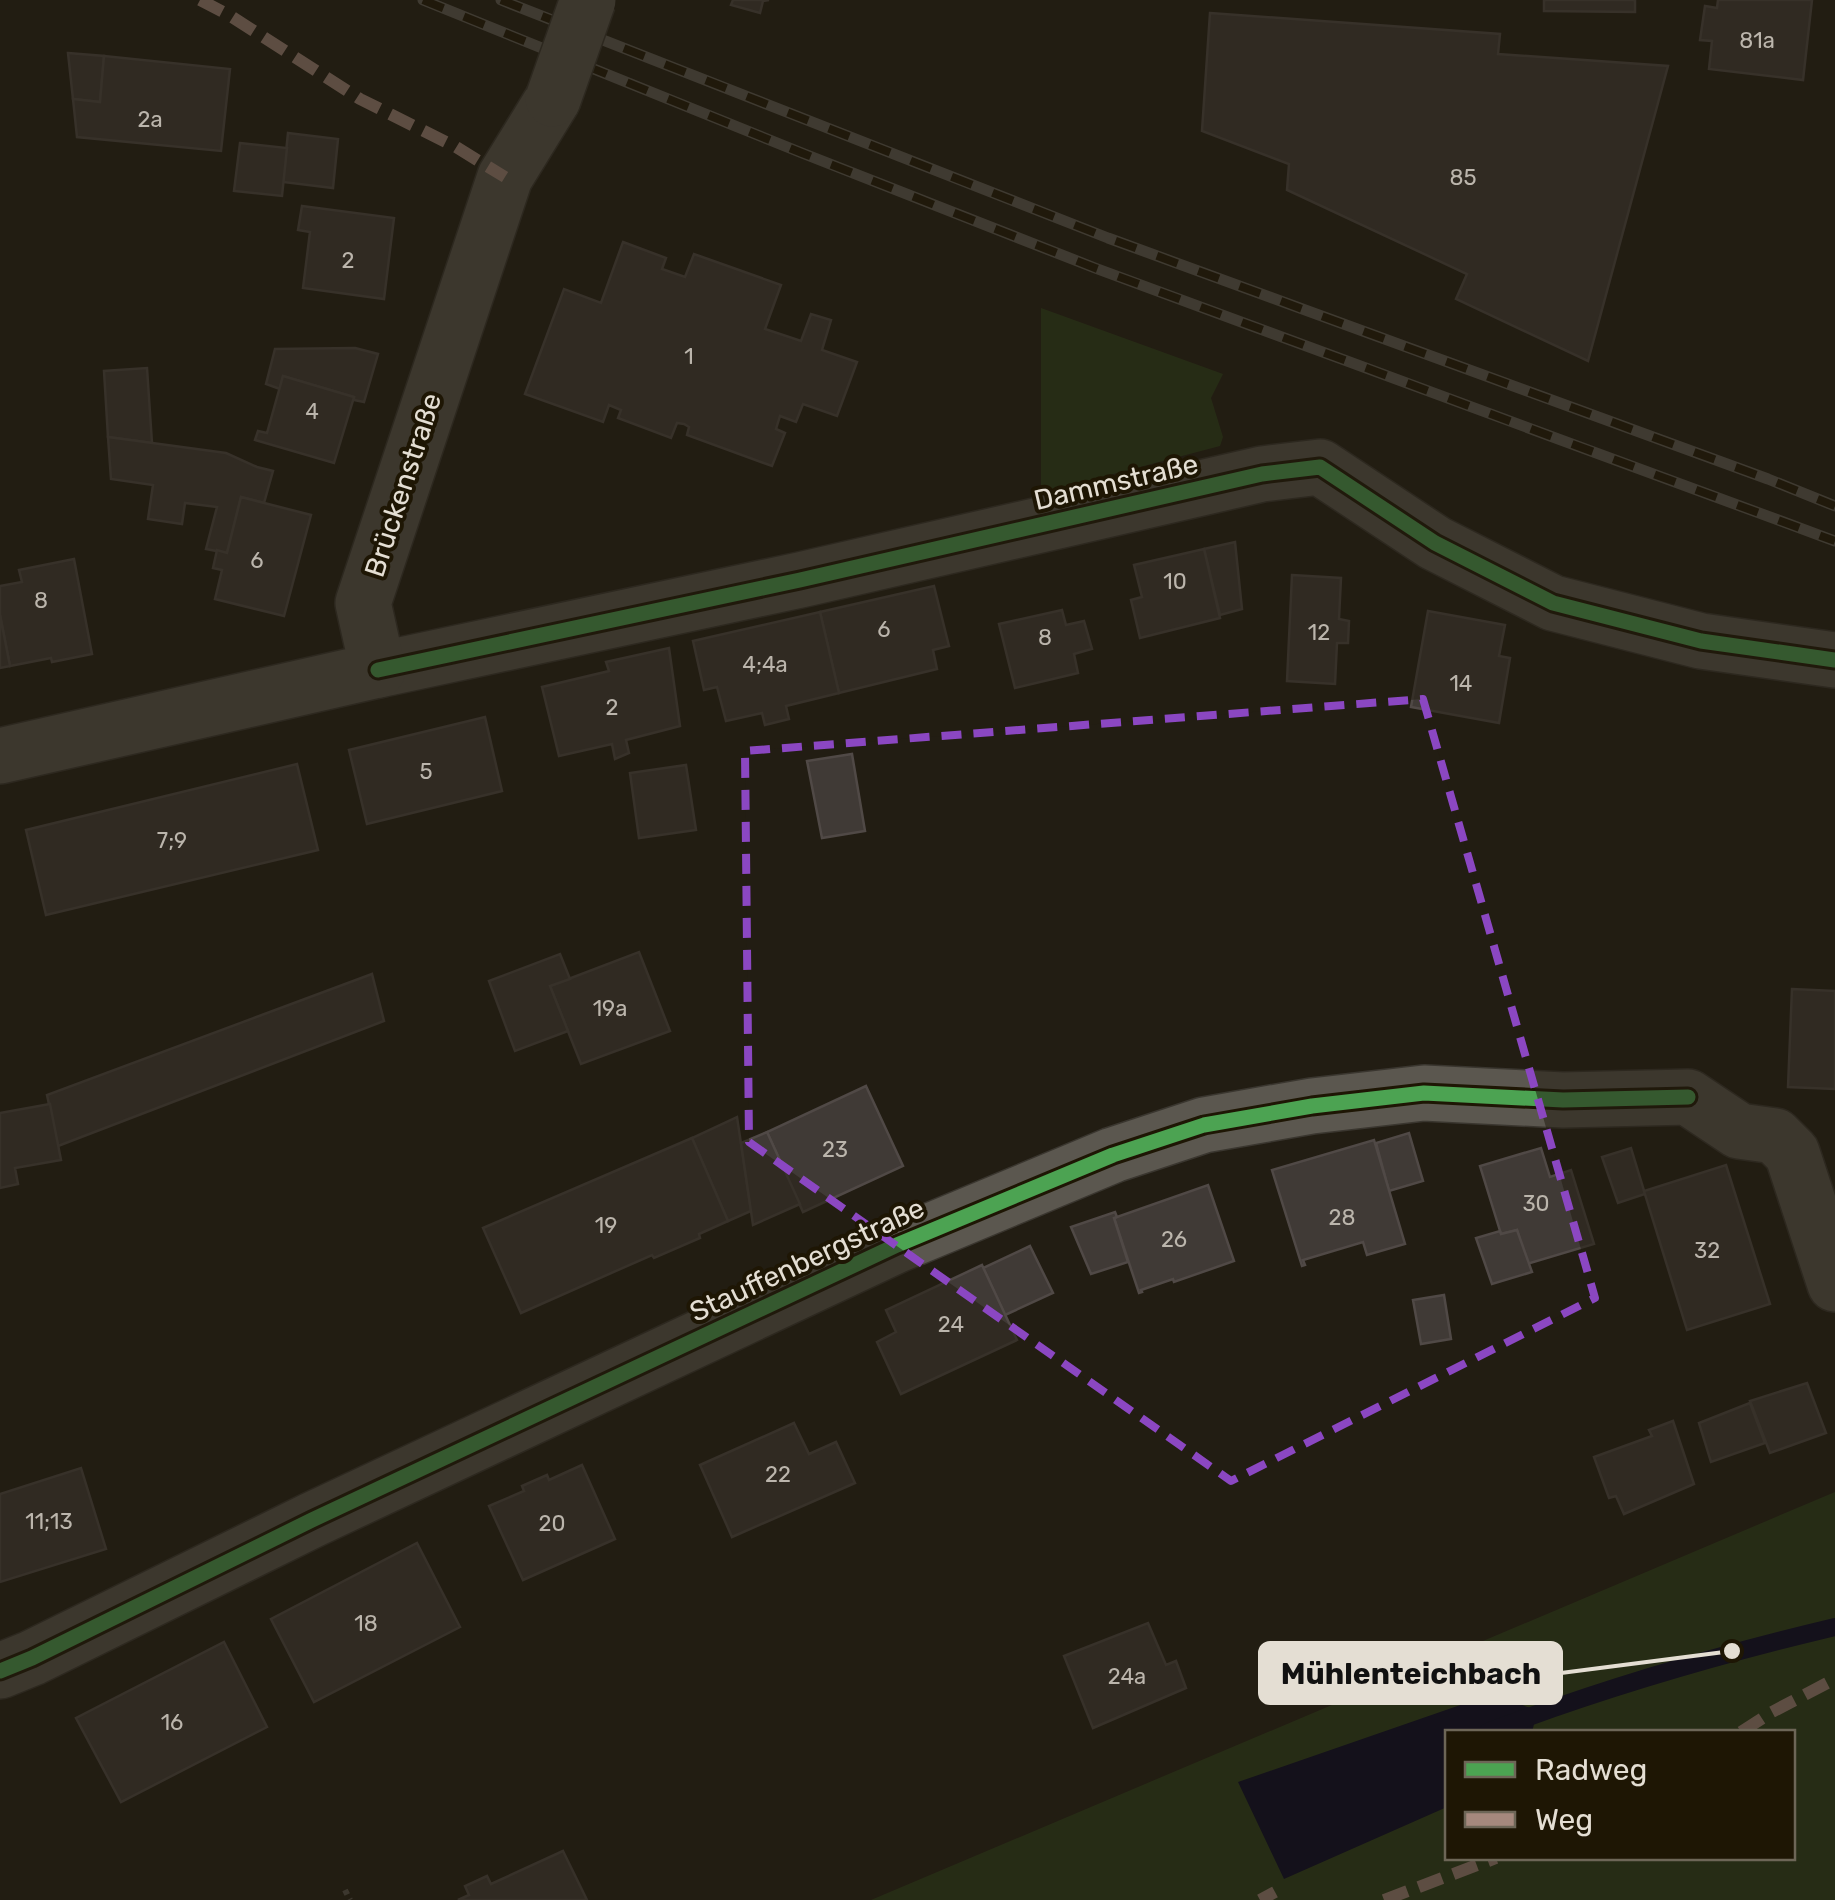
<svg xmlns="http://www.w3.org/2000/svg" width="1835" height="1900" font-family="Rubik,sans-serif">
<style>
.green{fill:#2c3f1a;fill-rule:evenodd}
.water{fill:#030426}
.lines{fill:none;stroke-linecap:round;stroke-linejoin:round}
.stream{stroke:#030426;stroke-width:18}
.building{fill:#403a36;stroke:#504946;stroke-width:2.5}
.minor-casing{stroke:#3a362f;stroke-width:58}
.path{stroke:#5c5851;stroke-width:6;stroke-dasharray:5 5;stroke-linecap:butt}
.minor{stroke:#5b574f;stroke-width:55}
.rail-casing{stroke:#625e57;stroke-width:11}
.rail{stroke:#1e1604;stroke-width:8;stroke-dasharray:22;stroke-linecap:butt}
.minor-bridge-casing{stroke:#3a362f;stroke-width:58;stroke-linecap:butt}
.minor-bridge{stroke:#5b574f;stroke-width:55}
.quiet{stroke:#a5887d;stroke-width:12;stroke-dasharray:25 12;stroke-linecap:butt}
.cycleway-casing{stroke:#1e1604;stroke-width:21}
.cycleway{stroke:#4ca352;stroke-width:15}
.marked{fill:none;stroke:#8b47c2;stroke-width:8;stroke-dasharray:20 12;stroke-linejoin:round}
.labels{text-anchor:middle;dominant-baseline:central;stroke-width:8;stroke-linejoin:round;paint-order:stroke}
.number-label{font-size:22px;fill:#bbb5ac}
.street-label{font-size:28px;fill:#e4ded3;stroke:#1e1604}
.leader{fill:none;stroke:#e4ded3;stroke-width:4}
.callout-dot{fill:#e4ded3;stroke:#1e1604;stroke-width:4}
.callout{fill:#e4ded3;stroke:#e4ded3;stroke-width:4}
.callout-label{font-size:30px;text-anchor:middle;font-weight:bold;fill:#111}
</style>
<rect width="100%" height="100%" fill="#221d13"/>
<!-- green -->
<g class="green">
<path d="M 1041,308 L 1223,374 L 1211,398 L 1223,437 L 1220,446 L 1041,493 Z"/>
<path d="M 1835,1492 L 1835,1900 L 871,1900 ZM 1448,1732 L 1792,1732 L 1792,1858 L 1448,1858 Z"/>
</g>
<!-- water -->
<path class="water" d="M 1492,1694 L 1536,1710 L 1537,1713 L 1532,1732 L 1448,1732 L 1447,1807 L 1284,1879 L 1238,1782 Z"/>
<g class="lines">
<!-- stream -->
<path class="stream" d="M 1488,1732 C 1601,1689 1717,1655 1835,1627"/>
</g>
<!-- building -->
<g class="building">
<path d="M 733,0 L 769,0 L 763,1 L 760,13 L 731,5 Z"/>
<path d="M 1544,0 L 1635,0 L 1635,12 L 1544,11 Z"/>
<path d="M 1718,0 L 1812,0 L 1803,80 L 1709,69 L 1712,41 L 1700,40 L 1705,6 L 1717,8 Z"/>
<path d="M 1210,13 L 1500,34 L 1498,54 L 1668,66 L 1588,361 L 1456,299 L 1467,274 L 1287,190 L 1289,164 L 1202,131 Z"/>
<path d="M 68,53 L 104,56 L 100,102 L 73,99 Z"/>
<path d="M 104,56 L 230,69 L 221,151 L 77,137 L 73,99 L 100,102 Z"/>
<path d="M 288,133 L 338,139 L 333,188 L 283,182 Z"/>
<path d="M 240,143 L 287,148 L 282,196 L 234,191 Z"/>
<path d="M 302,206 L 394,218 L 384,299 L 303,288 L 310,232 L 298,230 Z"/>
<path d="M 623,242 L 666,258 L 662,269 L 685,277 L 694,254 L 781,285 L 765,329 L 801,341 L 811,314 L 831,320 L 822,350 L 857,362 L 837,416 L 803,404 L 796,422 L 780,416 L 776,429 L 785,433 L 772,466 L 687,435 L 689,427 L 684,424 L 677,423 L 671,438 L 618,418 L 621,410 L 609,405 L 603,422 L 525,394 L 564,289 L 601,303 Z"/>
<path d="M 355,348 L 378,354 L 364,402 L 354,400 L 354,397 L 283,376 L 280,389 L 266,384 L 275,349 Z"/>
<path d="M 147,368 L 152,443 L 108,437 L 104,371 Z"/>
<path d="M 283,376 L 354,397 L 334,463 L 255,440 L 258,431 L 267,433 Z"/>
<path d="M 108,437 L 226,453 L 257,467 L 273,471 L 264,503 L 241,497 L 227,553 L 206,549 L 217,507 L 185,503 L 182,524 L 148,519 L 153,485 L 111,479 Z"/>
<path d="M 241,497 L 311,515 L 284,616 L 215,599 L 222,570 L 213,568 L 217,550 L 227,553 Z"/>
<path d="M 1235,542 L 1242,609 L 1220,615 L 1204,549 Z"/>
<path d="M 1204,549 L 1220,618 L 1140,638 L 1131,600 L 1142,597 L 1134,565 Z"/>
<path d="M 74,559 L 92,654 L 52,662 L 51,658 L 10,666 L 0,615 L 0,586 L 22,582 L 19,570 Z"/>
<path d="M 1292,575 L 1341,578 L 1339,619 L 1349,621 L 1348,643 L 1337,643 L 1335,684 L 1287,681 Z"/>
<path d="M 934,586 L 949,646 L 933,650 L 937,669 L 839,693 L 820,612 Z"/>
<path d="M 1062,610 L 1066,625 L 1084,621 L 1092,649 L 1074,654 L 1078,673 L 1015,688 L 999,624 Z"/>
<path d="M 1428,611 L 1505,625 L 1499,656 L 1510,658 L 1499,723 L 1411,707 Z"/>
<path d="M 820,612 L 839,693 L 786,706 L 789,719 L 765,725 L 762,713 L 726,721 L 717,687 L 704,690 L 693,641 Z"/>
<path d="M 0,615 L 10,666 L 0,668 Z"/>
<path d="M 669,648 L 680,726 L 626,740 L 629,753 L 615,759 L 612,744 L 559,756 L 542,687 L 609,671 L 606,662 Z"/>
<path d="M 485,717 L 502,791 L 367,824 L 349,750 Z"/>
<path d="M 852,754 L 865,831 L 822,838 L 807,761 Z"/>
<path d="M 297,764 L 318,850 L 46,915 L 26,830 Z"/>
<path d="M 686,765 L 696,830 L 639,838 L 630,773 Z"/>
<path d="M 639,952 L 670,1031 L 581,1064 L 550,986 Z"/>
<path d="M 560,954 L 570,979 L 550,986 L 568,1031 L 515,1051 L 489,981 Z"/>
<path d="M 372,974 L 384,1021 L 58,1146 L 47,1095 Z"/>
<path d="M 1792,989 L 1835,991 L 1835,1089 L 1788,1087 Z"/>
<path d="M 866,1086 L 903,1166 L 803,1212 L 767,1132 Z"/>
<path d="M 50,1104 L 61,1160 L 15,1168 L 18,1184 L 0,1188 L 0,1113 Z"/>
<path d="M 737,1117 L 751,1211 L 728,1221 L 692,1138 Z"/>
<path d="M 767,1132 L 800,1204 L 753,1225 L 741,1143 Z"/>
<path d="M 1409,1133 L 1423,1181 L 1389,1191 L 1376,1143 Z"/>
<path d="M 692,1138 L 728,1221 L 699,1234 L 700,1238 L 654,1258 L 652,1255 L 521,1313 L 483,1228 Z"/>
<path d="M 1374,1140 L 1405,1244 L 1367,1255 L 1363,1242 L 1303,1260 L 1305,1265 L 1302,1266 L 1272,1170 Z"/>
<path d="M 1541,1148 L 1550,1177 L 1571,1170 L 1594,1244 L 1527,1264 L 1517,1230 L 1501,1234 L 1480,1166 Z"/>
<path d="M 1631,1148 L 1645,1194 L 1618,1203 L 1602,1157 Z"/>
<path d="M 1726,1165 L 1770,1304 L 1687,1330 L 1644,1191 Z"/>
<path d="M 1208,1185 L 1234,1261 L 1174,1282 L 1173,1279 L 1141,1290 L 1142,1292 L 1139,1293 L 1114,1218 Z"/>
<path d="M 1115,1212 L 1117,1217 L 1114,1218 L 1128,1262 L 1091,1274 L 1071,1227 Z"/>
<path d="M 1517,1230 L 1532,1272 L 1492,1284 L 1476,1238 L 1500,1231 L 1501,1234 Z"/>
<path d="M 1030,1246 L 1053,1293 L 1005,1315 L 983,1268 Z"/>
<path d="M 982,1265 L 1017,1340 L 901,1394 L 877,1342 L 896,1332 L 886,1310 Z"/>
<path d="M 1444,1295 L 1451,1339 L 1421,1344 L 1413,1300 Z"/>
<path d="M 1807,1383 L 1826,1433 L 1770,1453 L 1750,1401 Z"/>
<path d="M 1750,1403 L 1765,1443 L 1711,1462 L 1699,1423 Z"/>
<path d="M 1673,1421 L 1694,1484 L 1624,1514 L 1616,1496 L 1609,1498 L 1594,1457 L 1652,1436 L 1649,1430 Z"/>
<path d="M 794,1423 L 809,1454 L 836,1442 L 855,1483 L 732,1537 L 700,1465 Z"/>
<path d="M 582,1465 L 615,1539 L 523,1580 L 489,1506 L 524,1491 L 522,1486 L 547,1475 L 549,1480 Z"/>
<path d="M 81,1468 L 106,1549 L 0,1582 L 0,1494 Z"/>
<path d="M 417,1543 L 460,1627 L 314,1702 L 271,1619 Z"/>
<path d="M 1148,1623 L 1166,1665 L 1176,1661 L 1186,1688 L 1093,1728 L 1064,1656 Z"/>
<path d="M 224,1642 L 267,1727 L 121,1802 L 76,1718 Z"/>
<path d="M 563,1851 L 587,1900 L 458,1900 L 469,1895 L 465,1886 L 487,1876 L 491,1884 Z"/>
</g>
<g class="lines">
<defs>
<g id="minor">
<path d="M 378,670 L 800,580 L 1262,474 L 1320,467 L 1435,543 L 1553,603 L 1701,641 L 1835,660"/>
<path d="M 0,756 L 378,670 L 363,603 L 505,177 L 553,99"/>
<path d="M 0,1671 L 32,1658 L 312,1520 L 897,1245 L 1113,1155 L 1204,1125 L 1312,1106 L 1424,1093 L 1563,1100 L 1688,1097 L 1739,1131 L 1775,1136 L 1792,1153 L 1835,1284"/>
</g>
</defs>
<!-- minor casing -->
<use href="#minor" class="minor-casing"/>
<!-- path -->
<path class="path" d="M 345,1890 L 350,1900"/>
<!-- minor -->
<use href="#minor" class="minor"/>
<defs>
<g id="rail">
<path d="M 423,0 L 802,153 L 1095,268 L 1835,541"/>
<path d="M 501,0 L 1108,238 L 1768,479 L 1835,506"/>
</g>
</defs>
<!-- rail casing -->
<use href="#rail" class="rail-casing"/>
<!-- rail -->
<use href="#rail" class="rail"/>
<defs>
<path id="minor-bridge" d="M 553,99 L 588,0"/>
</defs>
<!-- minor-bridge casing -->
<use href="#minor-bridge" class="minor-bridge-casing"/>
<!-- minor-bridge -->
<use href="#minor-bridge" class="minor-bridge"/>
<!-- quiet -->
<g class="quiet">
<path d="M 200,0 L 229,15 L 360,99 L 456,147 L 505,177"/>
<path d="M 1741,1732 L 1772,1712 L 1835,1679"/>
<path d="M 1260,1900 L 1275,1892"/>
<path d="M 1384,1900 L 1496,1858"/>
</g>
<defs>
<g id="cycleway">
<path d="M 378,670 L 800,580 L 1262,474 L 1320,467 L 1435,543 L 1553,603 L 1701,641 L 1835,660"/>
<path d="M 0,1671 L 32,1658 L 312,1520 L 897,1245 L 1113,1155 L 1204,1125 L 1312,1106 L 1424,1093 L 1563,1100 L 1688,1097"/>
</g>
</defs>
<!-- cycleway casing -->
<use href="#cycleway" class="cycleway-casing"/>
<!-- cycleway -->
<use href="#cycleway" class="cycleway"/>
</g>
<!-- marked area -->
<path d="M0 0H1835V1900H0ZM 1423,699 L 1595,1298 L 1231,1481 L 749,1142 L 745,751 Z" fill="#221d13" fill-opacity=".55" fill-rule="evenodd"/>
<path class="marked" d="M 1423,699 L 1595,1298 L 1231,1481 L 749,1142 L 745,751 Z"/>
<g class="labels">
<!-- number labels -->
<g class="number-label">
<text x="1757" y="40">81a</text>
<text x="150" y="119">2a</text>
<text x="1463" y="177">85</text>
<text x="348" y="260">2</text>
<text x="689" y="356">1</text>
<text x="312" y="411">4</text>
<text x="257" y="560">6</text>
<text x="1175" y="581">10</text>
<text x="41" y="600">8</text>
<text x="884" y="629">6</text>
<text x="1319" y="632">12</text>
<text x="1045" y="637">8</text>
<text x="765" y="664">4;4a</text>
<text x="1461" y="683">14</text>
<text x="612" y="707">2</text>
<text x="426" y="771">5</text>
<text x="172" y="840">7;9</text>
<text x="610" y="1008">19a</text>
<text x="835" y="1149">23</text>
<text x="1536" y="1203">30</text>
<text x="1342" y="1217">28</text>
<text x="606" y="1225">19</text>
<text x="1174" y="1239">26</text>
<text x="1707" y="1250">32</text>
<text x="951" y="1324">24</text>
<text x="778" y="1474">22</text>
<text x="49" y="1521">11;13</text>
<text x="552" y="1523">20</text>
<text x="366" y="1623">18</text>
<text x="1127" y="1676">24a</text>
<text x="172" y="1722">16</text>
</g>
<!-- street labels -->
<g class="street-label">
<text transform="translate(1116 482) rotate(-13)">Dammstraße</text>
<text transform="translate(403 485) rotate(-72)">Brückenstraße</text>
<text transform="translate(807 1260) rotate(-25)">Stauffenbergstraße</text>
</g>
</g>
<!-- callouts -->
<path class="leader" d="M1732 1651L1561 1673"/>
<circle class="callout-dot" cx="1732" cy="1651" r="10"/>
<rect class="callout" x="1260" y="1643" width="301" height="60" rx="10"/>
<g class="callout-label">
<text x="1411" y="1684">Mühlenteichbach</text>
</g>
<!-- legend -->
<rect x="1445" y="1730" width="350" height="130" fill="#1e1604" stroke="#6d6657" stroke-width="2.5"/>
<rect x="1465" y="1762" width="50" height="15" fill="#4ca352" stroke="#6d6657" stroke-width="2.5"/>
<text x="1535" y="1780" font-size="30" fill="#e4ded3">Radweg</text>
<rect x="1465" y="1812" width="50" height="15" fill="#a5887d" stroke="#6d6657" stroke-width="2.5"/>
<text x="1535" y="1830" font-size="30" fill="#e4ded3">Weg</text>
</svg>
